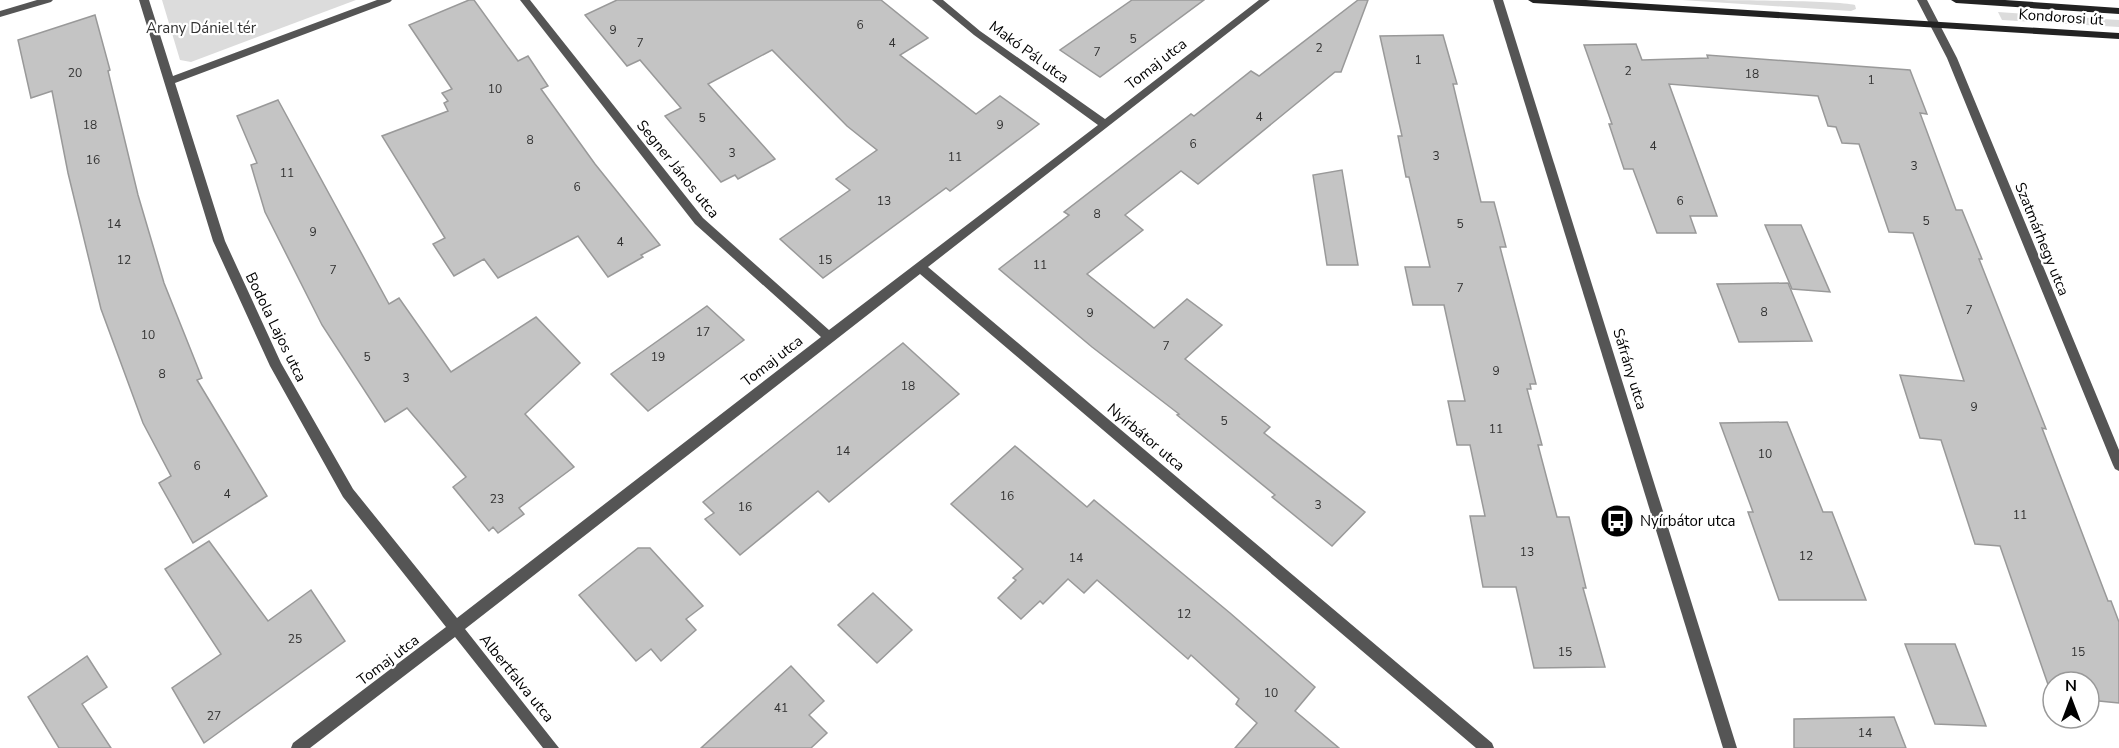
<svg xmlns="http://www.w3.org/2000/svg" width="2119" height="748" font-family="'Nunito Sans',sans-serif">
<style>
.green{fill:#dcdcdc}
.building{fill:#c4c4c4;stroke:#999;stroke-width:1.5}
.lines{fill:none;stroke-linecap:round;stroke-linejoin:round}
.street{fill:#555;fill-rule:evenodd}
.secondary{fill:#222;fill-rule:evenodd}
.labels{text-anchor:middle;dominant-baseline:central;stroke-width:4.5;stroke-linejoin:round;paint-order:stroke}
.number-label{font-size:12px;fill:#313131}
.street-label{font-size:15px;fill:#000;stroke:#fff}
.park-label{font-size:15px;fill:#333;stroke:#fff}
.poi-label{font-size:15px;fill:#000;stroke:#fff;text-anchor:start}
</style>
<rect width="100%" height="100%" fill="#fff"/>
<!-- green -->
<g class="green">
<path d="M 162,0 L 356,0 L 191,62 L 180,60 Z"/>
<path d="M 1682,0 C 1712,0 1835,0 1855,5 L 1856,9 L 1851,11 Z"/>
<path d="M 1998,12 L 2119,20 L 2119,27 L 2002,20 Z"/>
</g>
<!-- building -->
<g class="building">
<path d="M 469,0 L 474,0 L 518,61 L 528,56 L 548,86 L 541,89 L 595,164 L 660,245 L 641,255 L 643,257 L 608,277 L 578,236 L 498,278 L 484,259 L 454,276 L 433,244 L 445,238 L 382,136 L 448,111 L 444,103 L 448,101 L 442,93 L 452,89 L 409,25 Z"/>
<path d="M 617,0 L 881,0 L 928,38 L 900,55 L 976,114 L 1000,96 L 1039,124 L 950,191 L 946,188 L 823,278 L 780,239 L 850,190 L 836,179 L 877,150 L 847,126 L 772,50 L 708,84 L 775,159 L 738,179 L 735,175 L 721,182 L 665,116 L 681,108 L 640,60 L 627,66 L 585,15 Z"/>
<path d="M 1132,0 L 1204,0 L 1100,77 L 1060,50 Z"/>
<path d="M 1358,0 L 1368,0 L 1341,72 L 1335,72 L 1198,184 L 1181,171 L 1125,215 L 1143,230 L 1087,274 L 1154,328 L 1187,299 L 1222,325 L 1185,359 L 1270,427 L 1264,433 L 1365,512 L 1332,546 L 1272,497 L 1275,495 L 1177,415 L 1179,414 L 1092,347 L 999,269 L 1069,215 L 1064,212 L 1191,114 L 1194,116 L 1251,71 L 1259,76 Z"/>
<path d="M 95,15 L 110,70 L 108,71 L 138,195 L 164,283 L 202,378 L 197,380 L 267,496 L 193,543 L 159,483 L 171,476 L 143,423 L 101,309 L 68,173 L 52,91 L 31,98 L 18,40 Z"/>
<path d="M 1443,35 L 1457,84 L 1453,84 L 1481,202 L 1494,202 L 1506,247 L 1500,247 L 1536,384 L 1530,384 L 1531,389 L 1527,389 L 1542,445 L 1538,445 L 1557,517 L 1569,517 L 1586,588 L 1583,588 L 1605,667 L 1534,668 L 1516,587 L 1483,587 L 1470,516 L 1485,516 L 1470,445 L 1457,445 L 1448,401 L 1465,401 L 1444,305 L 1413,305 L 1405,267 L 1430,267 L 1409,177 L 1406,177 L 1398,136 L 1402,136 L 1380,36 Z"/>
<path d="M 1636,44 L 1642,60 L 1708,58 L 1707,55 L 1910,70 L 1927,114 L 1920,113 L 1956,210 L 1962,210 L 1982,259 L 1979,259 L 2046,429 L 2042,428 L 2108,601 L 2111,601 L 2119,622 L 2119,703 L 2089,700 L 2089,682 L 2053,682 L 2052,696 L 2000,546 L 1975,544 L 1941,440 L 1920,438 L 1900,375 L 1964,381 L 1913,233 L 1889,232 L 1859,144 L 1842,143 L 1836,127 L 1828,126 L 1818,96 L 1669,84 L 1717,216 L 1690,216 L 1696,233 L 1657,233 L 1633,169 L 1624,169 L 1609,124 L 1612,124 L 1584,45 Z"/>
<path d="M 278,100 L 389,304 L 399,298 L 451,372 L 536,317 L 580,363 L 525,414 L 574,467 L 519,508 L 524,514 L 498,533 L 493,527 L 489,531 L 453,487 L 466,477 L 407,408 L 385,422 L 322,325 L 265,212 L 251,165 L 257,163 L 237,116 Z"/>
<path d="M 1342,170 L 1358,265 L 1327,265 L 1313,175 Z"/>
<path d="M 1765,225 L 1801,225 L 1830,292 L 1792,289 Z"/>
<path d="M 1788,283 L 1812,341 L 1739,342 L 1717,284 Z"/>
<path d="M 707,306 L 744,340 L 648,411 L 611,374 Z"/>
<path d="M 903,343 L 959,394 L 829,502 L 818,491 L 740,555 L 705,519 L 714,513 L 703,502 Z"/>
<path d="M 1787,422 L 1823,512 L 1832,512 L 1866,600 L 1779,600 L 1748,512 L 1753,512 L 1720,423 Z"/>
<path d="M 1015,446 L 1087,507 L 1094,500 L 1230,613 L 1315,687 L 1295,711 L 1339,748 L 1235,748 L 1257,723 L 1236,704 L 1239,699 L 1191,655 L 1188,659 L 1097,580 L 1084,593 L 1068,579 L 1043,604 L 1040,601 L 1021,619 L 998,598 L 1016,580 L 1013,578 L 1023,569 L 951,504 Z"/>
<path d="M 209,541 L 268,621 L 311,590 L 345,641 L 204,743 L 172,688 L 221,654 L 165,569 Z"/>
<path d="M 638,548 L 650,548 L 703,606 L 686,619 L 696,630 L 661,661 L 651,649 L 636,661 L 579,595 Z"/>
<path d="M 873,593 L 912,630 L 877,663 L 838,625 Z"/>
<path d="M 1905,644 L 1955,644 L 1986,726 L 1935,724 Z"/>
<path d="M 87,656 L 107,687 L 82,704 L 111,748 L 59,748 L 28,697 Z"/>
<path d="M 791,666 L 824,701 L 809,715 L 827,733 L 811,748 L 701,748 Z"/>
<path d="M 1894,717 L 1906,748 L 1794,748 L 1794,719 Z"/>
</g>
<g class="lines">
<!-- street -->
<g class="street">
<path d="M 37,0 L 53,0 L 51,2 L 0,17 L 0,11 Z"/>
<path d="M 139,0 L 149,0 L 173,76 L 377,0 L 392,0 L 390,2 L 175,83 L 225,241 L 281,363 L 353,489 L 457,618 L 821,337 L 695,224 L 520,0 L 530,0 L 703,218 L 829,330 L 1098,125 L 974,35 L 932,0 L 943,0 L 980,31 L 1105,119 L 1259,0 L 1270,0 L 928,267 L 1492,743 L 1494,748 L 1476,748 L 920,274 L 465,629 L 559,748 L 543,748 L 455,637 L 310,748 L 291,748 L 293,743 L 446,627 L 343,497 L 270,366 L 213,241 Z"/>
<path d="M 1493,0 L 1503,0 L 1737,748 L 1723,748 Z"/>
<path d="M 1917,0 L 1927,0 L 1957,58 L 2119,450 L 2119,471 L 2115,469 L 2113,465 L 1947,58 Z"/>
</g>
<!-- secondary -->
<g class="secondary">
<path d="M 1528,0 L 1586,0 L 2119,33 L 2119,39 L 1533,3 Z"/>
<path d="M 1951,0 L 2005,0 L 2119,8 L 2119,14 L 1956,3 Z"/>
</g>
</g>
<!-- icons -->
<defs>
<symbol id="bus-disc" viewBox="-11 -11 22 22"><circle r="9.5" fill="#000" stroke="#fff"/><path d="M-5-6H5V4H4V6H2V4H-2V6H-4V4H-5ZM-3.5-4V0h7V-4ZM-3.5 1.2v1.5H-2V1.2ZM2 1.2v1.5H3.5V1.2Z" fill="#fff"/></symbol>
</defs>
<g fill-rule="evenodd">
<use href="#bus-disc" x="1598" y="502" width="38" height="38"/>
</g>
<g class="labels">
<!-- number labels -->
<g class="number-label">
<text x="860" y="25">6</text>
<text x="613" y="30">9</text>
<text x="1133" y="39">5</text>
<text x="640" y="43">7</text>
<text x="892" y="43">4</text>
<text x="1319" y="48">2</text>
<text x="1097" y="52">7</text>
<text x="1418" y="60">1</text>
<text x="1628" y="71">2</text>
<text x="75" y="73">20</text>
<text x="1752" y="74">18</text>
<text x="1871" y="80">1</text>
<text x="495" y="89">10</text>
<text x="1259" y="117">4</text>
<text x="702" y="118">5</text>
<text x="90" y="125">18</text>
<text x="1000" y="125">9</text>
<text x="530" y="140">8</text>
<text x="1193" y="144">6</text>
<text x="1653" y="146">4</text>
<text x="732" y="153">3</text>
<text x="1436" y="156">3</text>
<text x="955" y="157">11</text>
<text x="93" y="160">16</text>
<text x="1914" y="166">3</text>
<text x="287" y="173">11</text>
<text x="577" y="187">6</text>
<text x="884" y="201">13</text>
<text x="1680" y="201">6</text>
<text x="1097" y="214">8</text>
<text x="1926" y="221">5</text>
<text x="114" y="224">14</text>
<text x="1460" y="224">5</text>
<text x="313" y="232">9</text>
<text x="620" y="242">4</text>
<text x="124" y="260">12</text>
<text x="825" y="260">15</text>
<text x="1040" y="265">11</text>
<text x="333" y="270">7</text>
<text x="1460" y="288">7</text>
<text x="1969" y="310">7</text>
<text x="1764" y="312">8</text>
<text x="1090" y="313">9</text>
<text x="703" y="332">17</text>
<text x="148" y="335">10</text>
<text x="1166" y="346">7</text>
<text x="367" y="357">5</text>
<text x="658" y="357">19</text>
<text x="1496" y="371">9</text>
<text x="162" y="374">8</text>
<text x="406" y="378">3</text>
<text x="908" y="386">18</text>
<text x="1974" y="407">9</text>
<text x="1224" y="421">5</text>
<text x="1496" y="429">11</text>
<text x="843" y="451">14</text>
<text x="1765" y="454">10</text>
<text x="197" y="466">6</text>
<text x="227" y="494">4</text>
<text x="1007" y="496">16</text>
<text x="497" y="499">23</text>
<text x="1318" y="505">3</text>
<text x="745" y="507">16</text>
<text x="2020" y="515">11</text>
<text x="1527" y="552">13</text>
<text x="1806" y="556">12</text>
<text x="1076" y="558">14</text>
<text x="1184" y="614">12</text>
<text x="295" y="639">25</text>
<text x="1565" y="652">15</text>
<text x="2078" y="652">15</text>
<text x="1271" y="693">10</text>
<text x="781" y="708">41</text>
<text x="214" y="716">27</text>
<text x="1865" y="733">14</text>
</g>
<!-- street labels -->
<g class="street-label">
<text transform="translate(2061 17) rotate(4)">Kondorosi út</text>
<text transform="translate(1029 52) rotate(36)">Makó Pál utca</text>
<text transform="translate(1156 64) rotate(-38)">Tomaj utca</text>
<text transform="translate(678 169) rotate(51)">Segner János utca</text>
<text transform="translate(2042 239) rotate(68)">Szatmárhegy utca</text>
<text transform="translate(276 327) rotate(64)">Bodola Lajos utca</text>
<text transform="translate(772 361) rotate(-38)">Tomaj utca</text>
<text transform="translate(1630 369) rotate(73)">Sáfrány utca</text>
<text transform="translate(1146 437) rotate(40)">Nyírbátor utca</text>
<text transform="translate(388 660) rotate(-37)">Tomaj utca</text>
<text transform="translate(517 678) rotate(51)">Albertfalva utca</text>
</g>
<!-- park labels -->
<g class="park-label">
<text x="201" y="28">Arany Dániel tér</text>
</g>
<!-- poi labels -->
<g class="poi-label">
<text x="1640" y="521">Nyírbátor utca</text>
</g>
</g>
<!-- north arrow -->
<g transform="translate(2071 700)"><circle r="28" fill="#ffffff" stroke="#999999" stroke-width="1.5"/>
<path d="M0-4.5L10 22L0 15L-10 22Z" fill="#000000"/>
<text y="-9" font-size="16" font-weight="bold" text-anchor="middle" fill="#000000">N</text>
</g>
</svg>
